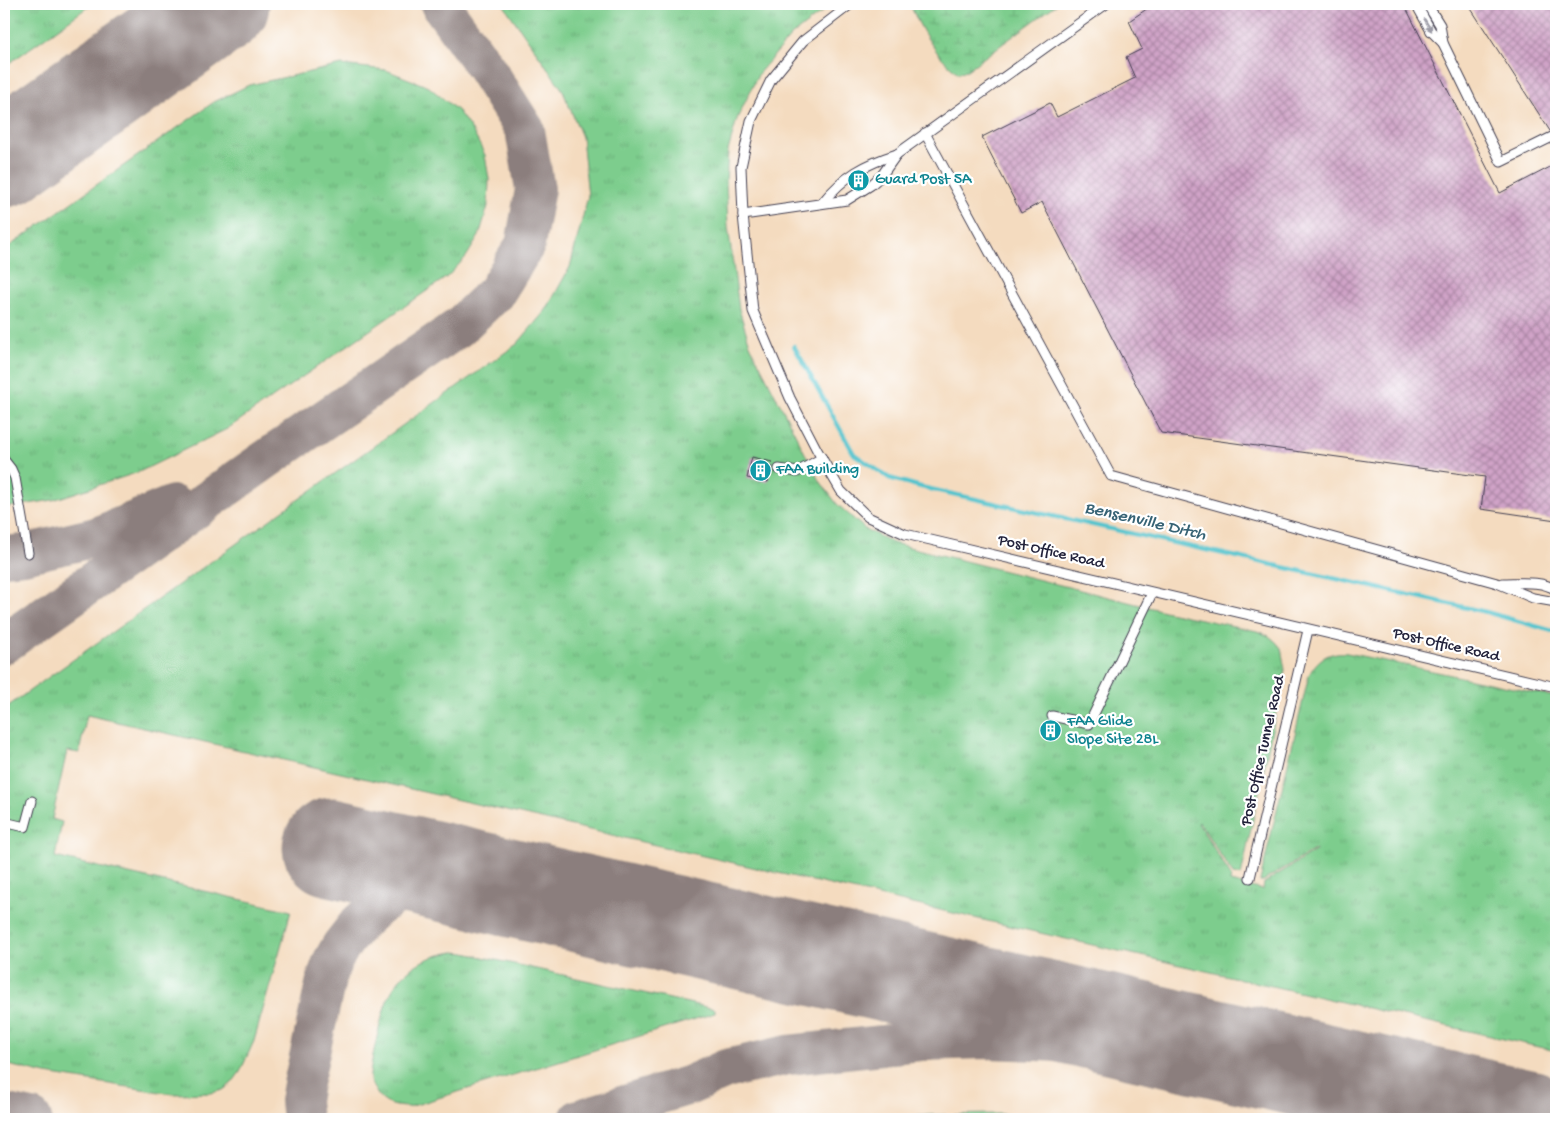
<svg xmlns="http://www.w3.org/2000/svg" width="1560" height="1123" font-family="'Gochi Hand',sans-serif">
<style>
.grass{fill:url(#grass-tufts);stroke:#507864}
.wetland{fill:url(#wetland-marsh);stroke:#507864}
.lines{fill:none;stroke-linecap:round;stroke-linejoin:round}
.stream{stroke:#57c4cd;stroke-width:4.5}
.taxiway{stroke:#8b7e7d;stroke-width:40}
.runway{stroke:#8b7e7d;stroke-width:99}
.building{fill:url(#building-cross-hatch)}
.service-casing{stroke:#423e4f;stroke-width:11}
.service{stroke:#fff;stroke-width:9}
.oneway{fill:#9c9ca7}
.labels{text-anchor:middle;dominant-baseline:central;stroke-width:4.5;stroke-linejoin:round;paint-order:stroke}
.culture-label{font-size:16px;fill:#0d838f;stroke:#fff;text-anchor:start}
.street-label{font-size:16px;fill:#22223b;stroke:#fff}
.water-label{font-size:18px;font-style:italic;fill:#376375;stroke:#fff}
</style>
<defs>
<pattern id="grass-tufts" width="24" height="20" patternUnits="userSpaceOnUse" patternTransform="scale(1.25)"><rect width="24" height="20" fill="#7dcd8d"/><path d="M3 7l-1-3M5 7V3M7 7l1-3M15 17l-1-3M17 17v-4M19 17l1-3" fill="none" stroke="#6cb07b"/></pattern>
<pattern id="wetland-marsh" width="20" height="14" patternUnits="userSpaceOnUse" patternTransform="scale(1.25)"><rect width="20" height="14" fill="#7dcd8d"/><path d="M1 5h8M5 5V1M11 12h8M15 12V8" fill="none" stroke="#6cb07b"/></pattern>
<pattern id="building-cross-hatch" width="8" height="8" patternUnits="userSpaceOnUse" patternTransform="scale(1.25)"><rect width="8" height="8" fill="#d0a3c7"/><path d="M0 0l8 8M0 8l8-8" fill="none" stroke="#a884a3"/></pattern>
</defs>
<rect width="100%" height="100%" fill="#fff"/>
<filter id="ink" filterUnits="userSpaceOnUse"><feTurbulence type="fractalNoise" baseFrequency=".02" numOctaves="2"/><feDisplacementMap in="SourceGraphic" scale="10" xChannelSelector="R" yChannelSelector="G"/><feConvolveMatrix kernelMatrix="1 2 1 2 8 2 1 2 1" color-interpolation-filters="sRGB"/></filter>
<filter id="wash" filterUnits="userSpaceOnUse"><feTurbulence type="fractalNoise" baseFrequency=".0096" numOctaves="4" result="noise"/><feDisplacementMap in="SourceGraphic" scale="20" xChannelSelector="R" yChannelSelector="G"/><feGaussianBlur stdDeviation="1.12" result="paint"/><feColorMatrix in="noise" values="0 0 0 0 0 0 0 0 0 0 0 0 0 0 0 0 0 1.4 0 .05"/><feComposite in="paint" operator="in"/></filter>
<g filter="url(#wash)">
<rect width="100%" height="100%" fill="#f4dbbf"/>
<!-- grass -->
<g class="grass">
<path d="M 4,4 L 92,4 L 4,67 Z"/>
<path d="M 503,4 L 832,4 L 791,36 L 759,73 L 737,119 L 728,151 L 726,182 L 728,226 L 739,309 L 750,345 L 817,477 L 837,504 L 865,529 L 893,543 L 1168,612 L 1257,631 L 1269,636 L 1276,642 L 1281,648 L 1285,670 L 1241,876 L 1233,874 L 1199,822 L 1198,823 L 1231,876 L 1230,882 L 1263,890 L 1264,883 L 1317,850 L 1316,849 L 1263,881 L 1260,881 L 1309,675 C 1317,659 1329,651 1347,653 L 1556,697 L 1556,1051 L 87,715 L 79,753 L 67,751 L 52,819 L 62,822 L 55,857 L 291,911 L 254,1041 L 240,1072 L 232,1083 L 223,1090 L 211,1093 L 173,1094 L 46,1074 L 4,1064 L 4,709 L 517,344 L 546,310 L 570,267 L 588,196 L 582,137 L 562,89 Z"/>
<path d="M 342,65 L 386,70 L 429,87 L 458,111 L 473,132 L 485,155 L 489,179 L 488,206 L 479,236 L 466,257 L 447,277 L 227,429 L 139,472 L 53,500 L 4,508 L 4,250 L 214,102 L 249,85 Z"/>
<path d="M 454,952 L 465,953 L 715,1009 L 715,1013 L 409,1107 C 394,1107 382,1104 375,1090 C 373,1087 370,1083 370,1079 C 369,1067 382,1014 387,1001 C 391,991 398,980 406,973 C 419,960 436,955 454,952 Z"/>
<path d="M 1002,1114 L 1072,1119 L 882,1119 L 929,1115 Z"/>
</g>
<!-- wetland -->
<path class="wetland" d="M 910,4 L 1057,4 L 967,70 L 958,73 C 936,56 920,29 910,4 Z"/>
<g class="lines">
<!-- stream -->
<path class="stream" d="M 794,346 L 854,454 L 889,478 L 921,487 L 1486,612 L 1556,632"/>
<!-- taxiway -->
<g class="taxiway">
<path d="M 4,556 L 24,554 L 96,537 L 173,505"/>
<path d="M 4,644 L 268,458 L 458,328 L 496,292 L 525,245 L 535,189 L 525,130 L 485,67 L 440,4"/>
<path d="M 4,1113 L 32,1119"/>
<path d="M 302,1119 L 300,1101 L 303,1084 L 326,980 L 332,962 L 341,946 L 358,924 L 377,907 L 410,884 L 460,875"/>
<path d="M 579,1119 L 690,1085 L 726,1069 L 788,1055 L 921,1041 L 986,1039 L 1088,1043 L 1287,1064"/>
</g>
<!-- runway -->
<g class="runway">
<path d="M 4,158 L 220,4"/>
<path d="M 332,847 L 1528,1119"/>
</g>
</g>
<g id="blocks">
<!-- building -->
<g class="building">
<path d="M 1154,4 L 1404,4 L 1500,193 L 1556,164 L 1556,520 L 1481,509 L 1485,477 L 1161,433 L 1042,202 L 1021,213 L 982,137 L 1050,103 L 1057,117 L 1135,78 L 1126,57 L 1142,49 L 1129,21 Z"/>
<path d="M 1468,4 L 1556,4 L 1556,129 L 1550,131 Z"/>
<path d="M 752,457 L 772,462 L 768,482 L 747,478 Z"/>
<path d="M 1046,724 L 1059,727 L 1056,738 L 1043,735 Z"/>
</g>
</g>
</g>
<g filter="url(#ink)">
<use href="#blocks" fill-opacity="0" stroke="#423e4f" stroke-width="1"/>
<g class="lines">
<defs>
<g id="service">
<path d="M 851,4 L 803,41 L 771,80 L 751,121 L 741,167 L 743,215 L 753,311 L 790,398 L 817,450 L 841,491 L 868,517 L 905,534 L 1556,687"/>
<path d="M 1416,4 L 1431,31 L 1443,43"/>
<path d="M 1427,4 L 1440,25 L 1443,43 L 1501,162 L 1556,135"/>
<path d="M 925,133 L 1111,476 L 1497,583 L 1533,598 L 1556,602"/>
<path d="M 822,203 C 844,176 865,164 897,154 L 1106,4"/>
<path d="M 743,215 L 847,200 L 871,185 L 882,175 L 897,154"/>
<path d="M 4,460 L 11,469 L 15,478 L 28,553"/>
<path d="M 779,469 L 797,472 L 822,458"/>
<path d="M 1503,583 C 1520,583 1542,580 1556,590"/>
<path d="M 1052,716 L 1089,724 L 1152,593"/>
<path d="M 4,822 L 25,827 L 32,801"/>
<path d="M 1250,878 L 1308,630"/>
</g>
</defs>
<!-- service casing -->
<use href="#service" class="service-casing"/>
<!-- service -->
<use href="#service" class="service"/>
</g>
<!-- one-way arrows -->
<defs><path id="oneway-solid" d="M-6-.8H1V-3.2L6.5 0L1 3.2V.8H-6Z" transform="scale(1.25)"/></defs>
<use class="oneway" href="#oneway-solid" transform="translate(1428 25) rotate(59)"/>
</g>
<!-- icons -->
<defs>
<symbol id="building-disc" viewBox="-11 -11 22 22"><circle r="9.5" fill="#0f9aa8" stroke="#fff"/><path d="M-4-6H4V6H1V3H-1V6H-4ZM-2.5-4.3h1.7v1.8h-1.7ZM.8-4.3h1.7v1.8H.8ZM-2.5-1h1.7V.8h-1.7ZM.8-1h1.7V.8H.8Z" fill="#fff"/></symbol>
</defs>
<g fill-rule="evenodd">
<use href="#building-disc" x="846" y="168" width="25" height="25"/>
<use href="#building-disc" x="748" y="458" width="25" height="25"/>
<use href="#building-disc" x="1038" y="718" width="25" height="25"/>
</g>
<g class="labels">
<!-- culture labels -->
<g class="culture-label">
<text x="875" y="180">Guard Post 5A</text>
<text x="776" y="470">FAA Building</text>
<text x="1067" y="722">FAA Glide<tspan x="1067" dy="18">Slope Site 28L</tspan></text>
</g>
<!-- street labels -->
<g class="street-label">
<text transform="translate(1051 553) rotate(13)">Post Office Road</text>
<text transform="translate(1446 646) rotate(13)">Post Office Road</text>
<text transform="translate(1264 751) rotate(-77)">Post Office Tunnel Road</text>
</g>
<!-- water labels -->
<g class="water-label">
<text transform="translate(1145 522) rotate(13)">Bensenville Ditch</text>
</g>
</g>
<!-- margin -->
<rect width="1560" height="1123" fill="none" stroke="#fff" stroke-width="20"/>
</svg>
